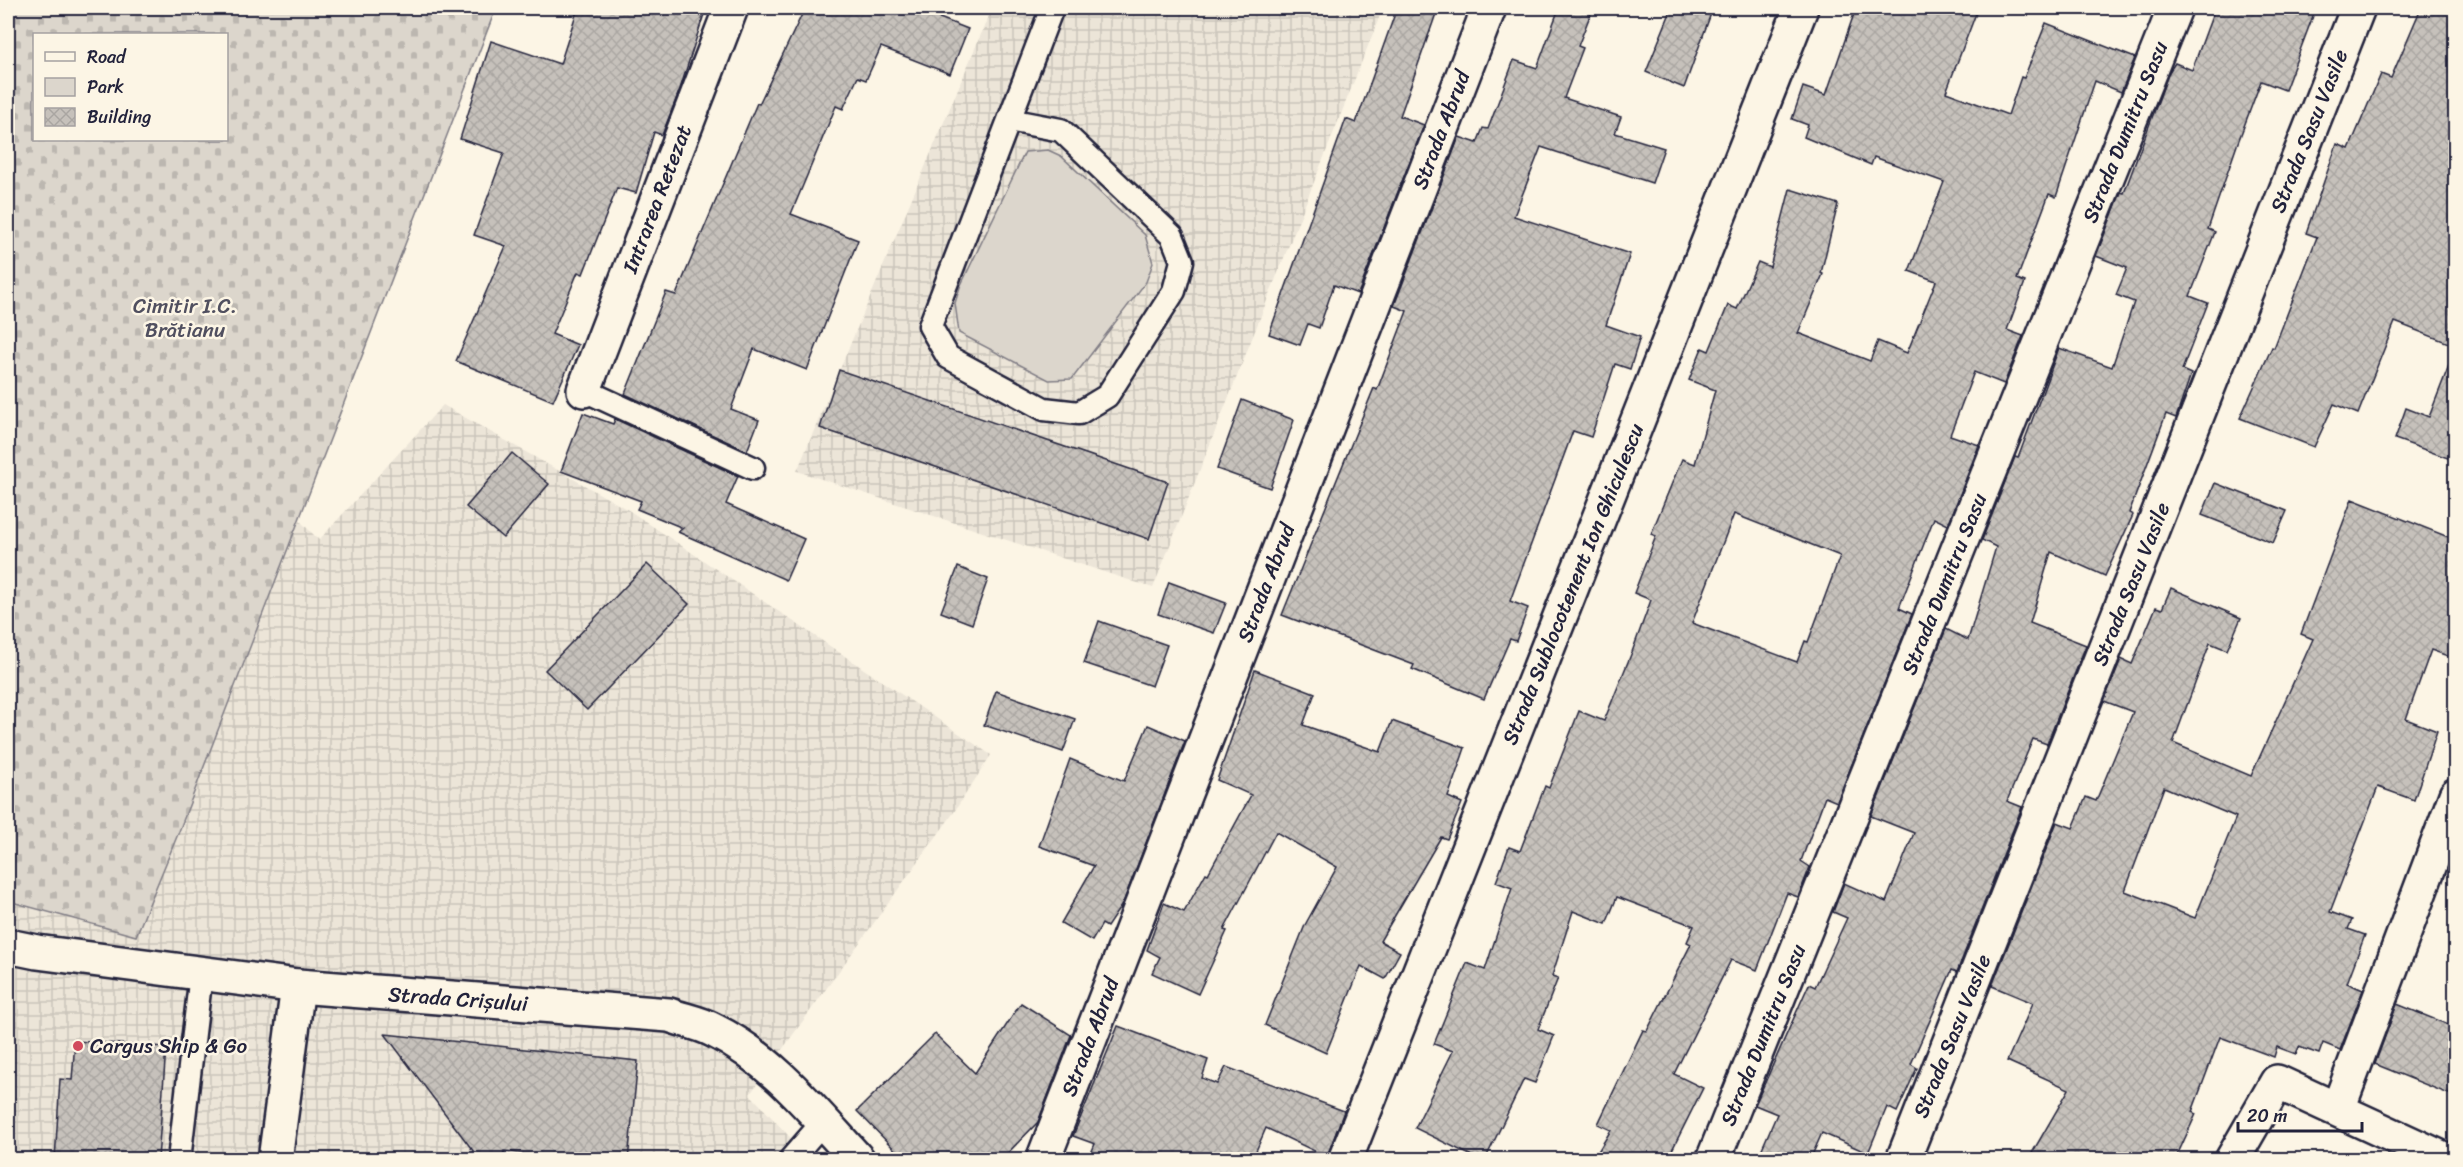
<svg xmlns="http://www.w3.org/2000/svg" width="2463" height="1167" font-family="Sriracha,sans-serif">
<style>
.industrial{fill:url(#industrial-grid)}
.green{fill:#dcd6cc;stroke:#7f7c84;stroke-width:1.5}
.cemetery{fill:url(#cemetery-stones);stroke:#7f7c84;stroke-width:1.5;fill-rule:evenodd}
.building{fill:url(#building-cross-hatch);stroke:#22223b;stroke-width:1.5;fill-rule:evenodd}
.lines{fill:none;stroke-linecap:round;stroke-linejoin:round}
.service-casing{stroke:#22223b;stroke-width:27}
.minor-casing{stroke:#22223b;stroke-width:38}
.service{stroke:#fcf5e5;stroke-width:22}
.minor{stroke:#fcf5e5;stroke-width:33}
.poi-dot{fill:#d1495b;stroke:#fcf5e5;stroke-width:2}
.labels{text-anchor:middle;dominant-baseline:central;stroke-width:5;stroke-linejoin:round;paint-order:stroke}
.street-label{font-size:21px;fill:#22223b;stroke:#fcf5e5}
.park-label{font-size:21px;fill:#504f5f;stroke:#fcf5e5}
.poi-label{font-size:21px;fill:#22223b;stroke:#fcf5e5;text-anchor:start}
</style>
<defs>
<pattern id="industrial-grid" width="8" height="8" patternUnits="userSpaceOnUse" patternTransform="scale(1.5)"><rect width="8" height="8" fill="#ece5d8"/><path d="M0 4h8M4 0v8" fill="none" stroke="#cac4ba"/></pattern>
<pattern id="cemetery-stones" width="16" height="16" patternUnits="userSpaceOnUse" patternTransform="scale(1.5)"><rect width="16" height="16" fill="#dcd6cc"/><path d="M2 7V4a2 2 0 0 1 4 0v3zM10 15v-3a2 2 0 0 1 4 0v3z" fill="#bcb7b0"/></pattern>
<pattern id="building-cross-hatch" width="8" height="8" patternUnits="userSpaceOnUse" patternTransform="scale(1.5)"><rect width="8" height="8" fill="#c6c1bb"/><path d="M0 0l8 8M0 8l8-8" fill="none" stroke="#aaa6a2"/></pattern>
</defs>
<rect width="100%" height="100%" fill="#fcf5e5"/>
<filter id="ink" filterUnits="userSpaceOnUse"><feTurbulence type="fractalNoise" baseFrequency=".0167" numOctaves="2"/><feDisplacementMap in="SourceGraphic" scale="12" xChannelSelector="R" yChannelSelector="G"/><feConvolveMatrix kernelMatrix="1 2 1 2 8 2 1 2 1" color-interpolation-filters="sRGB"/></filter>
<g filter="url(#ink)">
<!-- industrial -->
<g class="industrial">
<path d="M 992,8 L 1383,8 L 1153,588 L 797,471 Z"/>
<path d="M 443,405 L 630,511 L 991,755 L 952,815 L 750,1094 L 810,1159 L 8,1159 L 8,901 L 136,935 L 299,520 L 319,540 Z"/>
</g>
<!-- green -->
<path class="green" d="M 1048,150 L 1061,156 L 1145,235 L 1153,263 L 1146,282 L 1072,379 L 1049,380 L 959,333 L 955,303 L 960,287 L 1025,152 Z"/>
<!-- cemetery -->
<path class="cemetery" d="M 8,8 L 496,8 L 178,834 L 136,936 L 8,901 ZM 34,34 L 226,34 L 226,140 L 34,140 Z"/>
<!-- building -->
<g class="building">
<path d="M 578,8 L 706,8 L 680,89 L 662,135 L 654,132 L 636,193 L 617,188 L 583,274 L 578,272 L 552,334 L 578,345 L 553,401 L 456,361 L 506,246 L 474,235 L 504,153 L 460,139 L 491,41 L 560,64 Z"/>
<path d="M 805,8 L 914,8 L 968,29 L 950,74 L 881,47 L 866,80 L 858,77 L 843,109 L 836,106 L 791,214 L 858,240 L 807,370 L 754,349 L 731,409 L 759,420 L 747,451 L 625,394 L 666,292 L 676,295 L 757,103 L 759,104 Z"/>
<path d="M 1397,8 L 1438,8 L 1400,116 L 1424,125 L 1358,294 L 1334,285 L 1319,328 L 1308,324 L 1300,345 L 1269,334 L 1346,119 L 1356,123 Z"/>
<path d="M 1559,8 L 1593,8 L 1578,46 L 1583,48 L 1564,98 L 1621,117 L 1615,133 L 1664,148 L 1652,183 L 1541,147 L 1514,216 L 1630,254 L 1606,325 L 1640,337 L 1630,369 L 1615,364 L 1591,437 L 1573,431 L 1510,601 L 1528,608 L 1516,641 L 1510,639 L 1484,699 L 1412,669 L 1414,665 L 1282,615 L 1374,388 L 1377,390 L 1407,311 L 1394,306 L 1459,137 L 1477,143 L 1483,128 L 1488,129 L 1514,60 L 1537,68 Z"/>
<path d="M 1672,8 L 1713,8 L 1684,88 L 1646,72 Z"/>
<path d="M 1856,8 L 1978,8 L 1946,92 L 2008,115 L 2021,77 L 2024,78 L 2046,23 L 2135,58 L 2121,92 L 2095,81 L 2056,197 L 2049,194 L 2017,279 L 2025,282 L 2007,330 L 2023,336 L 2004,384 L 1974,372 L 1950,435 L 1979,445 L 1948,525 L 1934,518 L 1899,608 L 1912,614 L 1837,802 L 1825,797 L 1801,861 L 1810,867 L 1798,897 L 1787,893 L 1757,970 L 1731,960 L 1674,1074 L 1703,1088 L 1667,1160 L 1593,1160 L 1611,1130 L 1598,1124 L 1643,1030 L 1647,1031 L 1691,944 L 1687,942 L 1694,926 L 1617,897 L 1606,924 L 1573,911 L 1552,976 L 1558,978 L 1538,1029 L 1554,1036 L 1535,1083 L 1524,1079 L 1485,1160 L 1480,1160 L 1415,1128 L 1453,1051 L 1434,1044 L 1467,963 L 1485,970 L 1512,888 L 1496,882 L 1509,847 L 1520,851 L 1545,786 L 1549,788 L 1579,711 L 1604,721 L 1632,652 L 1651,600 L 1634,593 L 1656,536 L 1651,534 L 1682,459 L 1695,464 L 1715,390 L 1689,380 L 1702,348 L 1709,351 L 1728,305 L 1737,309 L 1758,262 L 1770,267 L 1790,189 L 1838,204 L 1821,273 L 1823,274 L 1798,333 L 1870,361 L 1878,341 L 1907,353 L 1936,281 L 1909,271 L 1944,182 L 1874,157 L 1871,165 L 1804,137 L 1808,125 L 1792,119 L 1803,87 L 1826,95 ZM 1734,514 L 1840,556 L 1808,642 L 1805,641 L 1797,662 L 1692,623 Z"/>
<path d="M 2215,8 L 2316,8 L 2285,90 L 2261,81 L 2237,145 L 2208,229 L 2215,232 L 2190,296 L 2208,303 L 2182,370 L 2191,374 L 2176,418 L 2166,414 L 2129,513 L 2133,515 L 2105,576 L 2051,552 L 2030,623 L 2086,645 L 2047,744 L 2033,739 L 2007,801 L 2022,807 L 1957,972 L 1952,970 L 1911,1064 L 1917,1068 L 1897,1112 L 1887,1107 L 1868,1153 L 1822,1133 L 1810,1160 L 1757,1160 L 1777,1114 L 1755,1105 L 1809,984 L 1815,987 L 1847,918 L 1833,912 L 1844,883 L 1886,902 L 1914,833 L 1871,816 L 1946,629 L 1968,640 L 1996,547 L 1982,540 L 2015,457 L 2018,458 L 2059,348 L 2112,367 L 2134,302 L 2116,295 L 2127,268 L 2096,256 L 2121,192 L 2124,193 L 2169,72 L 2175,63 L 2192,70 Z"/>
<path d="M 2421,8 L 2456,8 L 2456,346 L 2395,322 L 2358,414 L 2334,404 L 2314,447 L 2240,418 L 2272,347 L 2274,348 L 2317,237 L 2306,233 L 2337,144 L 2349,149 L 2381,74 L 2391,78 Z"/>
<path d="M 2453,355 L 2456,355 L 2456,461 L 2395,439 L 2406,408 L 2429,417 Z"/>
<path d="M 839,370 L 1168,482 L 1149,539 L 820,428 Z"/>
<path d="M 1242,400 L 1294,420 L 1270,488 L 1217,469 Z"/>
<path d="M 583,413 L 613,424 L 615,419 L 738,476 L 726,504 L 804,539 L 786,580 L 678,532 L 683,528 L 637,509 L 641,501 L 561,471 Z"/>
<path d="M 512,453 L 549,484 L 503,538 L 466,507 Z"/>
<path d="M 2215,483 L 2287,511 L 2273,543 L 2202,515 Z"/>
<path d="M 2352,499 L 2456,540 L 2456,659 L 2431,650 L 2406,719 L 2437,731 L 2414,800 L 2378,787 L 2330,912 L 2352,920 L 2348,929 L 2365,935 L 2347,983 L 2363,990 L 2340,1050 L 2323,1043 L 2319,1054 L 2299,1047 L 2296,1054 L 2277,1047 L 2274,1057 L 2220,1037 L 2192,1112 L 2196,1114 L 2175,1160 L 2028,1160 L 2069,1089 L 2007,1061 L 2033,1003 L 1992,986 L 2057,822 L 2073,828 L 2086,797 L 2096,801 L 2133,712 L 2104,701 L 2121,659 L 2132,664 L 2156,607 L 2162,609 L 2171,588 L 2241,618 L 2227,650 L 2210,643 L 2173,743 L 2251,776 L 2313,639 L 2301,634 ZM 2164,787 L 2236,817 L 2195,918 L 2125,891 Z"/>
<path d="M 647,564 L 689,604 L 587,710 L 545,670 Z"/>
<path d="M 958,567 L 988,579 L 972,624 L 941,612 Z"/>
<path d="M 1169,582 L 1226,603 L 1214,633 L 1158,614 Z"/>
<path d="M 1099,621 L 1167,645 L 1152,686 L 1084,663 Z"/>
<path d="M 1255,670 L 1315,693 L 1303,725 L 1380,752 L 1392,721 L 1465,748 L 1448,797 L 1462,803 L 1447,839 L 1441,837 L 1380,941 L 1400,952 L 1385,979 L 1361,966 L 1326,1053 L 1265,1025 L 1305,925 L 1337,867 L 1276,832 L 1224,930 L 1227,931 L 1198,994 L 1152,973 L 1160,957 L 1147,950 L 1164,903 L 1184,912 L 1206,873 L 1208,874 L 1251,795 L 1217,780 Z"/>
<path d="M 996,691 L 1075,719 L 1063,752 L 984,725 Z"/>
<path d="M 1148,725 L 1185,741 L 1123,903 L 1107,927 L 1102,924 L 1092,941 L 1061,923 L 1094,866 L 1039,846 L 1070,759 L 1124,781 Z"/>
<path d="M 1021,1003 L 1071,1035 L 1038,1122 L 1001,1160 L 905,1160 L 857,1111 L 935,1034 L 975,1073 Z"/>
<path d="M 2397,1004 L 2456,1028 L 2456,1097 L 2375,1064 Z"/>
<path d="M 1118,1026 L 1208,1060 L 1202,1078 L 1217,1084 L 1226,1067 L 1344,1111 L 1327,1157 L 1266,1128 L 1252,1160 L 1088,1160 L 1095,1144 L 1073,1136 Z"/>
<path d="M 385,1034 L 638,1061 L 628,1160 L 573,1160 L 504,1151 L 504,1160 L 480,1160 Z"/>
<path d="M 75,1041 L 166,1047 L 158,1160 L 55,1160 L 60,1079 L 72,1080 Z"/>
</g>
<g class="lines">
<defs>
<g id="service">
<path d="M 1009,120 L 1061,130 L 1172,236 L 1182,261 L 1174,291 L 1107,396 L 1079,413 L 1044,409 L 948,357 L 930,326 L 1052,8"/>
<path d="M 584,390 L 753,468"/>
<path d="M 179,1160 L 201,974"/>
<path d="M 790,1160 L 823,1122"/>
</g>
<g id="minor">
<path d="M 584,390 L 731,8"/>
<path d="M 8,946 L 37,952 L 298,986 L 669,1015 C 683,1020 700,1023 713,1030 C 772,1059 814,1112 858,1160"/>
<path d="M 2338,1109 L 2456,795"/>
<path d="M 275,1160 L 298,986"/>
<path d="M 1043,1160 L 1489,8"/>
<path d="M 1345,1160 L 1801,8"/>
<path d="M 1713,1160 L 2175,8"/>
<path d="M 1903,1160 L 2358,8"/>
<path d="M 2232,1160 L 2277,1082 L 2446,1160"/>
</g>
</defs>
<!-- service casing -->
<use href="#service" class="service-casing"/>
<!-- minor casing -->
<use href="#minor" class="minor-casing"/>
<!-- service -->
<use href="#service" class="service"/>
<!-- minor -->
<use href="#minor" class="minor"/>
</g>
</g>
<!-- markers -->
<circle class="poi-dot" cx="78" cy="1046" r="6"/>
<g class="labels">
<!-- street labels -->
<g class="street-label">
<text transform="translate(1441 130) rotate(-69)">Strada Abrud</text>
<text transform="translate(2309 131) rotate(-68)">Strada Sasu Vasile</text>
<text transform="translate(2125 132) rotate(-68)">Strada Dumitru Sasu</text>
<text transform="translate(657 199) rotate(-69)">Intrarea Retezat</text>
<text transform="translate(1266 583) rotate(-69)">Strada Abrud</text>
<text transform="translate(1573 584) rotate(-68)">Strada Sublocotenent Ion Ghiculescu</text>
<text transform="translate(1944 584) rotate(-68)">Strada Dumitru Sasu</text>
<text transform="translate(2131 584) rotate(-68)">Strada Sasu Vasile</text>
<text transform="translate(458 999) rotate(4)">Strada Crișului</text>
<text transform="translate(1763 1035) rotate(-68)">Strada Dumitru Sasu</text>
<text transform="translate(1952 1036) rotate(-68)">Strada Sasu Vasile</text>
<text transform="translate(1090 1037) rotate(-69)">Strada Abrud</text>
</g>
<!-- park labels -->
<g class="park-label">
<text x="185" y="306">Cimitir I.C.<tspan x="185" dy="24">Brătianu</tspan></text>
</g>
<!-- poi labels -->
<g class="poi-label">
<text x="90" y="1046">Cargus Ship &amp; Go</text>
</g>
</g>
<!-- margin -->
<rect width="2463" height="1167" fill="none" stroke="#fcf5e5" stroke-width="30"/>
<rect x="15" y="15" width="2433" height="1137" fill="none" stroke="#22223b" stroke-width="2" filter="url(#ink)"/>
<!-- legend -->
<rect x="33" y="33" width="195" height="108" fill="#fcf5e5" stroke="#a5a1a1" stroke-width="1.5"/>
<rect x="45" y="52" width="30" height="9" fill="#fcf5e5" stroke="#a5a1a1" stroke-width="1.5"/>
<text x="87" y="63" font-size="18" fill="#22223b">Road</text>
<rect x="45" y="78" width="30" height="18" fill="#dcd6cc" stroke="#a5a1a1" stroke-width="1.5"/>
<text x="87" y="93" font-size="18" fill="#22223b">Park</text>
<rect x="45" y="108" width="30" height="18" fill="url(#building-cross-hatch)" stroke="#a5a1a1" stroke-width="1.5"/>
<text x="87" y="123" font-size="18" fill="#22223b">Building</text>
<!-- scale -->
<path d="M2238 1122v9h124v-9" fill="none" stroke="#22223b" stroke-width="3"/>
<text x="2247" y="1122" font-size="18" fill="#22223b" stroke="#fcf5e5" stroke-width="4.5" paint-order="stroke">20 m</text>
</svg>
